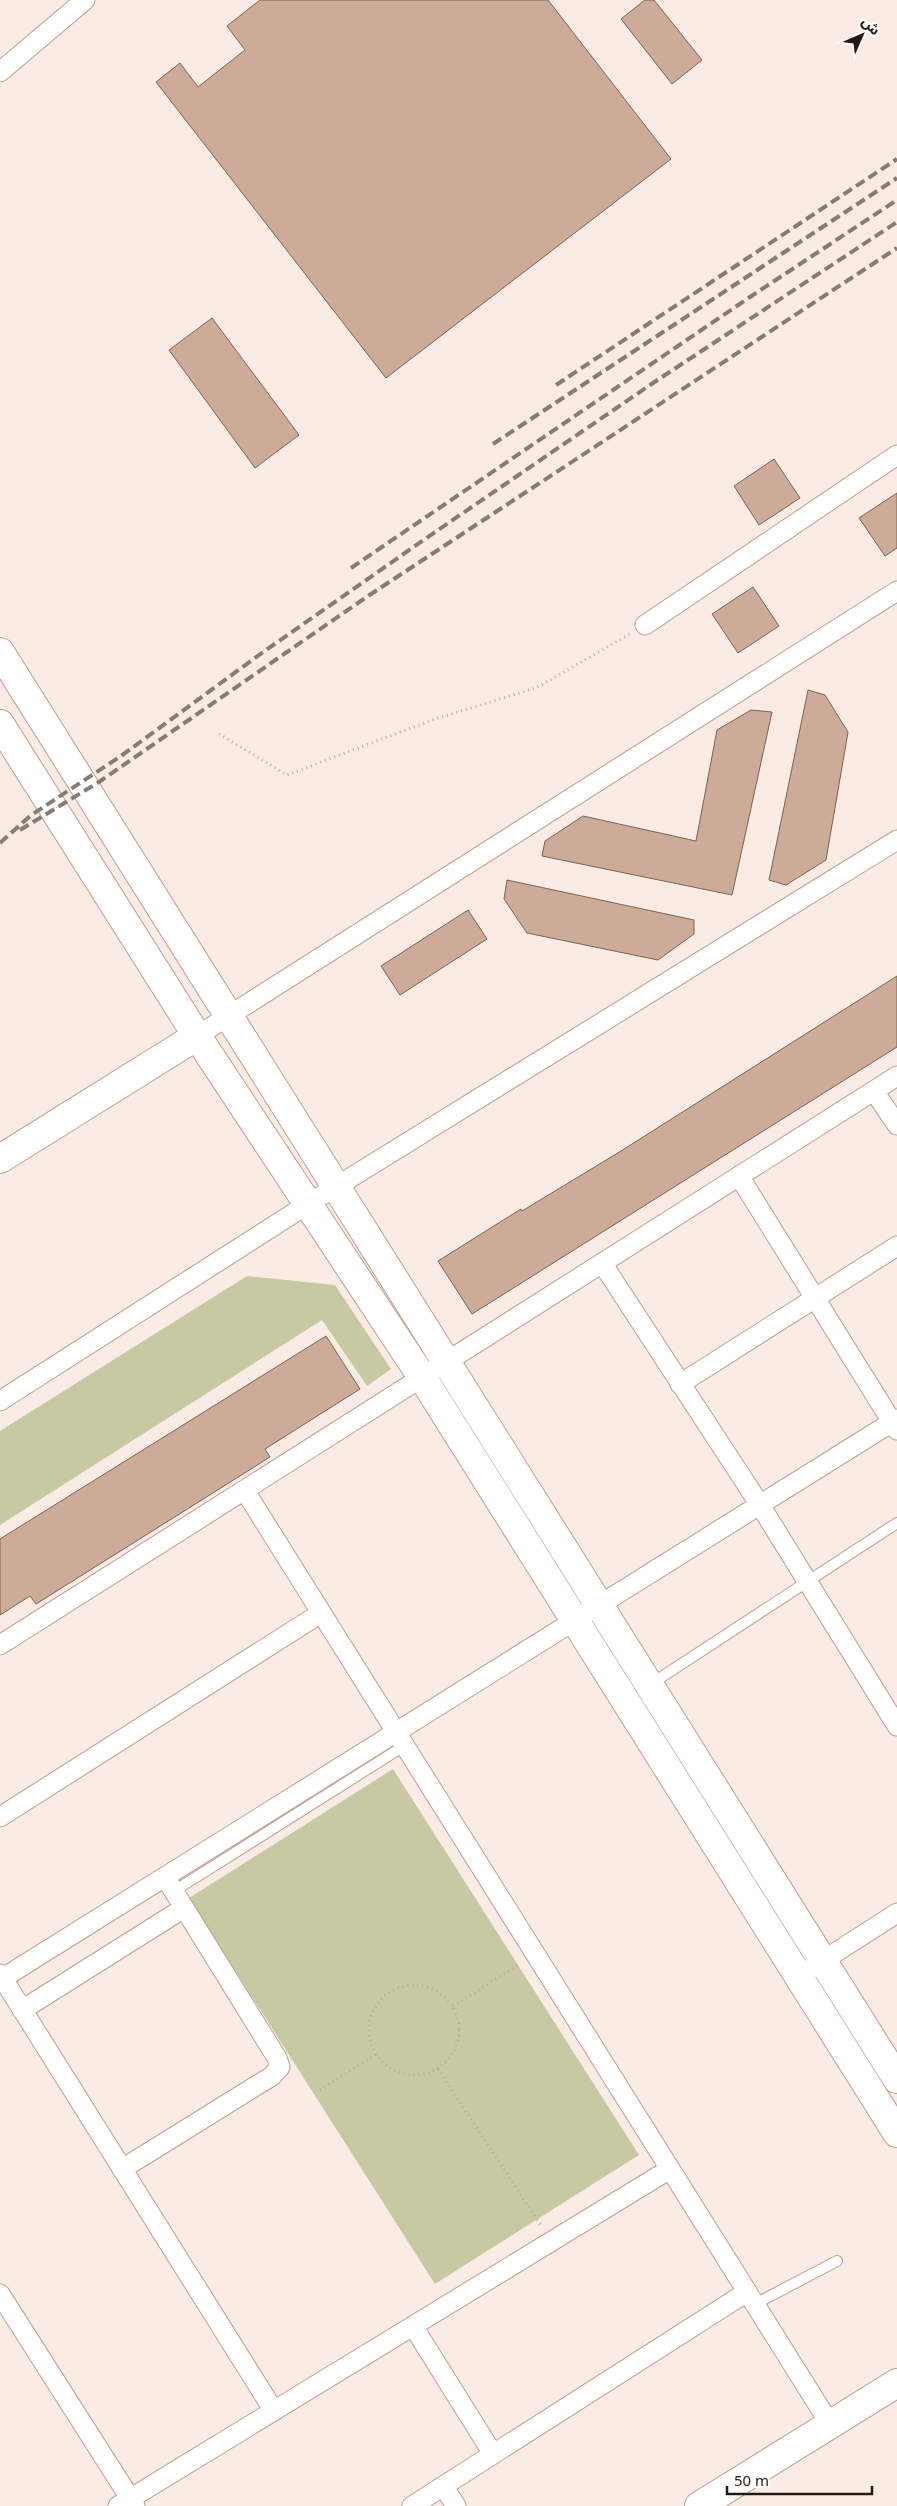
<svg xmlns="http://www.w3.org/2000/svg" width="897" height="2506" font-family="'Noto Sans','Noto Sans Arabic',sans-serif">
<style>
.green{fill:#c6c9a1}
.building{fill:#cdab99;stroke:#7f6151}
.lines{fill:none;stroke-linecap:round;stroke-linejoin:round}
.lane-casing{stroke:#bf9e8d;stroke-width:12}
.street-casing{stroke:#bf9e8d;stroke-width:21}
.secondary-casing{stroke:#bf9e8d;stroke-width:30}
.path{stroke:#b9aba4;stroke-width:3;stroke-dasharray:1 4;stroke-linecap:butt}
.lane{stroke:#fff;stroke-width:10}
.street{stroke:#fff;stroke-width:19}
.secondary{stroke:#fff;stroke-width:28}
.rail{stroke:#897b74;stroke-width:4;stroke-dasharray:10 5;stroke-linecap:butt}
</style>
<rect width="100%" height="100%" fill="#faece4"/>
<!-- green -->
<g class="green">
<path d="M 247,1276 L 335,1285 L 391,1369 L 367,1386 L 322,1320 L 0,1525 L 0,1431 Z"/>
<path d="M 393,1769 L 639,2155 L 435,2284 L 189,1898 Z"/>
</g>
<!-- building -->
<g class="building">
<path d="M 260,0 L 548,0 L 671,159 L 386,378 L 156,82 L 180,63 L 198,87 L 245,50 L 227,26 Z"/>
<path d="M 645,0 L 654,0 L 702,60 L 672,84 L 621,19 Z"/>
<path d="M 212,318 L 299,435 L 255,468 L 169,350 Z"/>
<path d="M 774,459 L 800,498 L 759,525 L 734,486 Z"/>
<path d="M 897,493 L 897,548 L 885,556 L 859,518 Z"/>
<path d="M 753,587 L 779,626 L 738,653 L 712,614 Z"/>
<path d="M 808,690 L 825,695 L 848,732 L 826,860 L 786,885 L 769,880 Z"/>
<path d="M 751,710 L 772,712 L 732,895 L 542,856 L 545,841 L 583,816 L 696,841 L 717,730 Z"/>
<path d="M 507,880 L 694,920 L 694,934 L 658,960 L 527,933 L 504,899 Z"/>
<path d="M 468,910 L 487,939 L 400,995 L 381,966 Z"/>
<path d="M 897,976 L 897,1047 L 472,1314 L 438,1261 L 521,1209 L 522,1211 L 621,1151 Z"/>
<path d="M 326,1336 L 360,1389 L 265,1449 L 270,1457 L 189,1508 L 36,1604 L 30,1596 L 0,1615 L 0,1539 Z"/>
</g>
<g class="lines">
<defs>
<g id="lane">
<path d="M 657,1680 L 897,1523"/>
<path d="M 174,1891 L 404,1746"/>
<path d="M 755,2304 L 837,2261"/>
</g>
<g id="street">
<path d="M 0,72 L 85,0"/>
<path d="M 645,625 L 897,455"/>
<path d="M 197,1036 L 897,591"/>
<path d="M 874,1091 L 897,1125"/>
<path d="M 739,1176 L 897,1430"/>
<path d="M 602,1263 L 760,1505 L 897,1726"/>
<path d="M 680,1384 L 897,1246"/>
<path d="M 0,1401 L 308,1204 L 897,840"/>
<path d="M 245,1491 L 830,2424"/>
<path d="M 0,1645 L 897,1076"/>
<path d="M 0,1817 L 321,1613"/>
<path d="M 0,1974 L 274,2411"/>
<path d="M 799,1976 L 897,1913"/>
<path d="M 3,1978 L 897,1419"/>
<path d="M 22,2010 L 184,1908"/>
<path d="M 122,2169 L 272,2076 L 280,2067 L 277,2058 L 165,1877"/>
<path d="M 0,2294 L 135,2506"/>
<path d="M 413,2326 L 493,2454"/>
<path d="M 443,2486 L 456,2506"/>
<path d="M 118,2506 L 670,2169"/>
<path d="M 412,2506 L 747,2292"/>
</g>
<g id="secondary">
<path d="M 0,652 L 897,2079"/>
<path d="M 0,724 L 197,1036 L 422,1377 L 897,2133"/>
<path d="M 0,1159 L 197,1036"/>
<path d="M 699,2506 L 897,2383"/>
</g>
</defs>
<!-- lane casing -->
<use href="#lane" class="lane-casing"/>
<!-- street casing -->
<use href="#street" class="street-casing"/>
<!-- secondary casing -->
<use href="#secondary" class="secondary-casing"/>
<!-- path -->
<g class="path">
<path d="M 219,734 L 287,775 L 435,719 L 536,688 L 630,634"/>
<circle cx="414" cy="2030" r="45"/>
<path d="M 453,2006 L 520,1964"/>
<path d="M 438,2069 L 542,2227"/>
<path d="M 320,2090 L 376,2054"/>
</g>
<!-- lane -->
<use href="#lane" class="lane"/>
<!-- street -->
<use href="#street" class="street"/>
<!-- secondary -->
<use href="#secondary" class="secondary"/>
<!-- rail -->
<g class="rail">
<path d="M 556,385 L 897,159"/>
<path d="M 493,444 L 897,178"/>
<path d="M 351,568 L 750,297 L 897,200"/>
<path d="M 20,830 L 99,782 L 368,596 L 897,248"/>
<path d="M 0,843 L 30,816 L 121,756 L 259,655 L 425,539 L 653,383 L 897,222"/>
</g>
</g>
<!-- north arrow -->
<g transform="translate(862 35) rotate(45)" stroke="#fcfcfc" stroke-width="4" paint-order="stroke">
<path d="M0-4L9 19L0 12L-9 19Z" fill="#261913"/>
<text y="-8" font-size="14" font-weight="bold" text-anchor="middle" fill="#261913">ش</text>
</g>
<!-- scale -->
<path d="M727 2486v8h145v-8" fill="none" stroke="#261913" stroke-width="2.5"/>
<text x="734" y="2486" font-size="15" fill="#261913" stroke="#fcfcfc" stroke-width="4" paint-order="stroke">50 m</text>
</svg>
